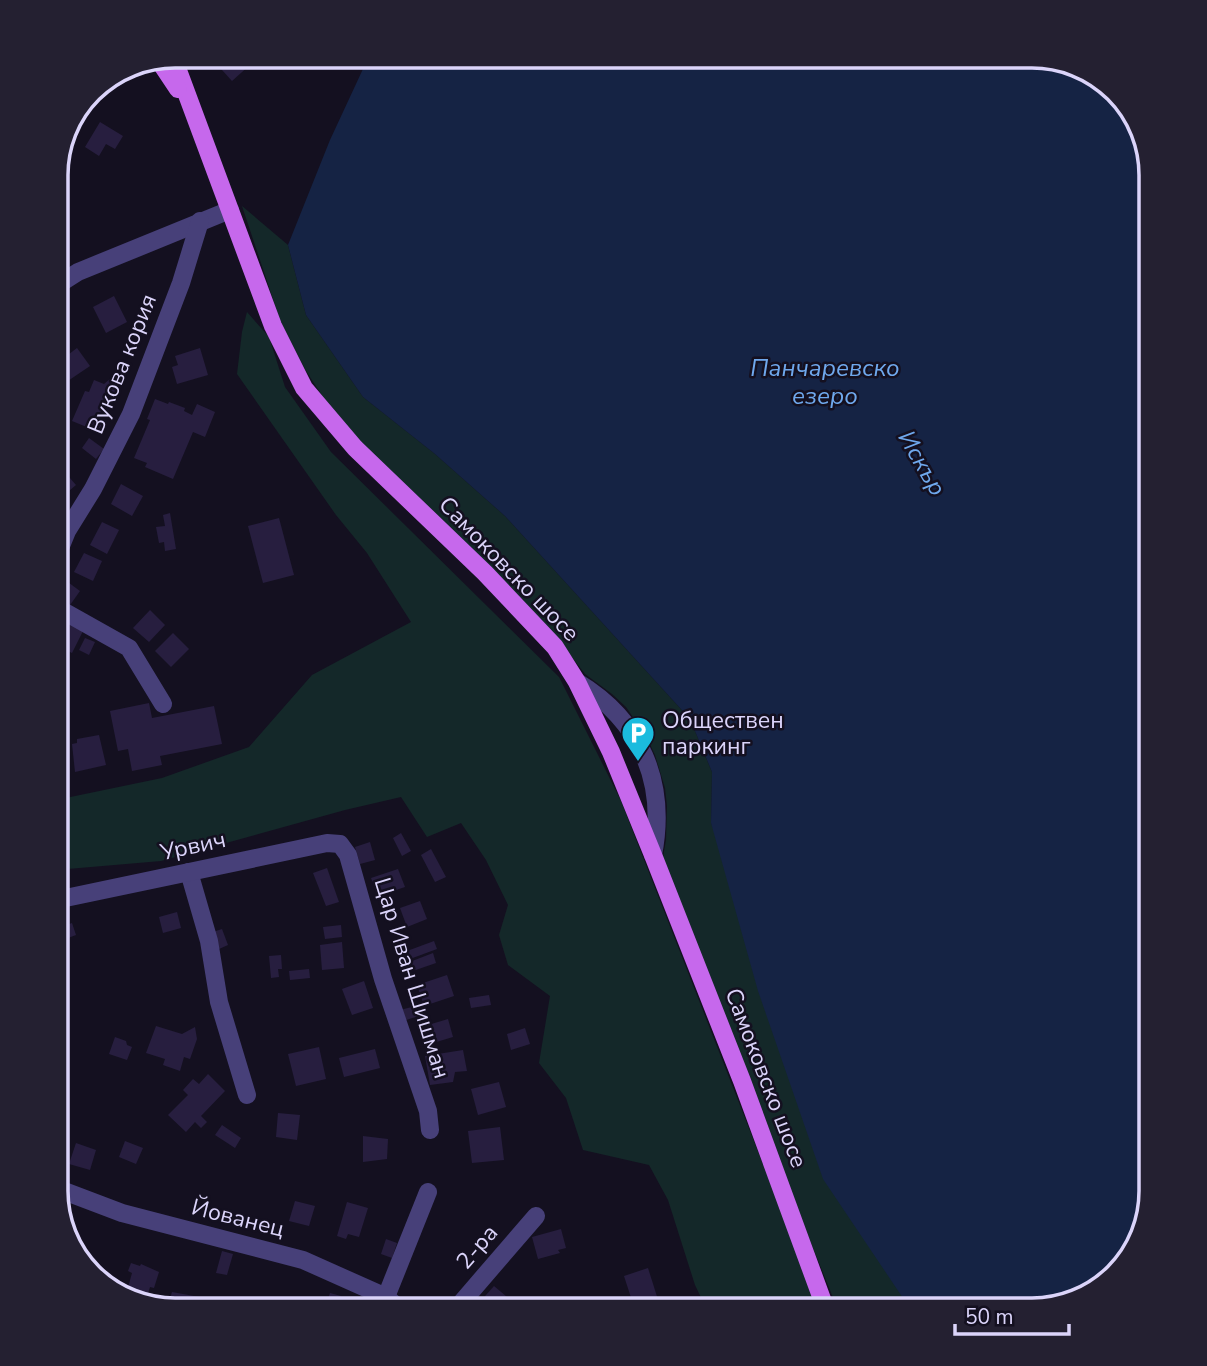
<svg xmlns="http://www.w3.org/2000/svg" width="1207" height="1366" font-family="'Nunito Sans',sans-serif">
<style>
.green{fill:#142829}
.water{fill:#152344}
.building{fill:#271e3f}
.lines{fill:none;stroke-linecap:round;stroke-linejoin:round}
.minor{stroke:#474079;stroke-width:18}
.major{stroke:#c668ec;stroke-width:18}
.labels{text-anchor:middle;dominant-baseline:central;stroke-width:5;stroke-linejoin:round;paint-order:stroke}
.street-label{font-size:23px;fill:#dbd4fa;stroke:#141020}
.poi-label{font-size:23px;fill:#dbd4fa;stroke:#141020;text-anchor:start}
.water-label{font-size:24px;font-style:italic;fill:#6fa8ed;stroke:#141020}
.rim{fill:none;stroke:#dbd4fa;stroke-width:3.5}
</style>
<rect width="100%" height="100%" fill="#141020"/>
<!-- green -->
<g class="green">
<path d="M 242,206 L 288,245 L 306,315 L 363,397 L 435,454 L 505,516 L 690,719 L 712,772 L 711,823 L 905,1302 L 911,1310 L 838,1310 L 721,1020 L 663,857 L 666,840 L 667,806 L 665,788 L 655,755 L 647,738 L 626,707 L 612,694 L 585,674 L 560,642 L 386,469 L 331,409 L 306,371 L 280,320 Z"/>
<path d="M 247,312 L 269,337 L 285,387 L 331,452 L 559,677 L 621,801 L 820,1310 L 707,1310 L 695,1285 L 668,1200 L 649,1165 L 583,1150 L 566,1098 L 539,1063 L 550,996 L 508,965 L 499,935 L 508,905 L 486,860 L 461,823 L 427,837 L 401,797 L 345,810 L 161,861 L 56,870 L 56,800 L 162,778 L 249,747 L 312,675 L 411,622 L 367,553 L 336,515 L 237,374 L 242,332 Z"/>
</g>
<!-- water -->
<path class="water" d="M 369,56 L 1039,56 L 1085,68 L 1127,103 L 1151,175 L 1151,1191 L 1139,1244 L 1104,1286 L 1032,1310 L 911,1310 L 823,1179 L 758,991 L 711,823 L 712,772 L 690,719 L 505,516 L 435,454 L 363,397 L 306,315 L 288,245 L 330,140 Z"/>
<!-- building -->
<g class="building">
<path d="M 215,56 L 260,56 L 232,81 L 212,59 Z"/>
<path d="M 100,122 L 123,136 L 115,149 L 106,144 L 99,156 L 85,147 Z"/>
<path d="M 114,296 L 127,322 L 106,333 L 93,307 Z"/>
<path d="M 77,348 L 90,366 L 56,389 L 56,364 Z"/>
<path d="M 200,348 L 208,375 L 177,384 L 172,367 L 178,365 L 175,356 Z"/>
<path d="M 111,378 L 123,383 L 118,395 L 115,394 L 99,432 L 72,421 L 85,391 L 89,392 L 94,380 L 104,384 Z"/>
<path d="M 155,399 L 168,404 L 169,402 L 185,408 L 184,411 L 192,415 L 197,404 L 215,412 L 205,437 L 193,432 L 173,479 L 145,467 L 147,463 L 134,458 L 150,420 L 147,419 Z"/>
<path d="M 89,438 L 104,449 L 96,459 L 82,448 Z"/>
<path d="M 56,462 L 76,485 L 56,502 Z"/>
<path d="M 121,484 L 143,496 L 132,516 L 111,504 Z"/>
<path d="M 170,513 L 176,549 L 165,551 L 164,542 L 159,543 L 156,527 L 165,526 L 163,515 Z"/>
<path d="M 279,518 L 294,575 L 263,583 L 248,526 Z"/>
<path d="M 102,522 L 119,530 L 107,554 L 90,545 Z"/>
<path d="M 84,553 L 102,561 L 93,581 L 74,572 Z"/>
<path d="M 61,577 L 80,591 L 68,608 L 56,599 L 56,583 Z"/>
<path d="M 150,610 L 165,625 L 149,642 L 133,628 Z"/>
<path d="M 56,617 L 83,631 L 72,653 L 56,645 Z"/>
<path d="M 173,633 L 189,649 L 171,667 L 155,651 Z"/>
<path d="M 85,638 L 95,642 L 89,655 L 79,650 Z"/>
<path d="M 149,703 L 152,718 L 214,706 L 222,744 L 160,756 L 162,765 L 132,771 L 128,749 L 118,751 L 110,711 Z"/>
<path d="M 99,735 L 106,765 L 75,772 L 72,744 L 77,743 L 77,739 Z"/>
<path d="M 401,833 L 411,851 L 402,856 L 393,838 Z"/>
<path d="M 370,842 L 375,860 L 360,864 L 355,847 Z"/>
<path d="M 431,849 L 446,877 L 435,882 L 421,855 Z"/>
<path d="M 327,868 L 339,902 L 326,906 L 313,873 Z"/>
<path d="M 398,869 L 405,887 L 378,896 L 371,878 Z"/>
<path d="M 420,901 L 427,919 L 407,927 L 400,908 Z"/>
<path d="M 177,912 L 181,928 L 163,933 L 159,917 Z"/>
<path d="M 72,923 L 76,935 L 60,941 L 61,944 L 56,946 L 56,929 Z"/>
<path d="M 341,925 L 342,937 L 325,939 L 323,927 Z"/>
<path d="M 222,929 L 228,945 L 219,949 L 213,932 Z"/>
<path d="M 434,941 L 437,949 L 410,959 L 407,951 Z"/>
<path d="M 342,942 L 344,968 L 322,970 L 320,945 Z"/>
<path d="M 433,953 L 436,963 L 410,972 L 407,963 Z"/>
<path d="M 281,955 L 282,969 L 278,969 L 279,977 L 271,978 L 269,956 Z"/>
<path d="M 309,969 L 310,978 L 290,980 L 289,971 Z"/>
<path d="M 447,975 L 454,996 L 424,1006 L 417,985 Z"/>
<path d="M 364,981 L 373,1008 L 352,1015 L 342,989 Z"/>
<path d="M 489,995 L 491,1005 L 471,1008 L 469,998 Z"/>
<path d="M 420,1005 L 422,1015 L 403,1021 L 400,1010 Z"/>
<path d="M 448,1019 L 453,1037 L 433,1043 L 428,1025 Z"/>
<path d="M 156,1026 L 182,1034 L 195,1027 L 197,1039 L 190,1059 L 184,1057 L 180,1071 L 163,1065 L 165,1059 L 146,1053 Z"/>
<path d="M 525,1028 L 530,1044 L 511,1050 L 507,1034 Z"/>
<path d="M 115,1037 L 126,1041 L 127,1045 L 132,1047 L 127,1060 L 109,1054 Z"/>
<path d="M 319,1047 L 326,1079 L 296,1086 L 288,1054 Z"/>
<path d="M 375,1049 L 380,1068 L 344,1077 L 339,1058 Z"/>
<path d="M 463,1050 L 467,1071 L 455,1072 L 453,1082 L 430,1085 L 425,1056 Z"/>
<path d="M 208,1074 L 225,1091 L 201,1116 L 207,1122 L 201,1128 L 195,1122 L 186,1132 L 168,1115 L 188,1095 L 183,1090 L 193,1079 L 199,1084 Z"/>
<path d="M 499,1082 L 506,1107 L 478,1115 L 471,1089 Z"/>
<path d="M 278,1113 L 300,1115 L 297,1140 L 276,1137 Z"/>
<path d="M 222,1125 L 241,1138 L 235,1148 L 215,1135 Z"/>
<path d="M 500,1127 L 504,1160 L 472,1163 L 468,1131 Z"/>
<path d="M 363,1136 L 388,1139 L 387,1159 L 363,1162 Z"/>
<path d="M 125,1141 L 143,1148 L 136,1164 L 119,1157 Z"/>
<path d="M 76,1143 L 96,1150 L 90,1170 L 69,1164 Z"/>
<path d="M 295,1201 L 315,1206 L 309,1226 L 289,1221 Z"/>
<path d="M 347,1202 L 368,1208 L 359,1237 L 348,1234 L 346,1239 L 337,1236 Z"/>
<path d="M 561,1229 L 566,1248 L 558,1250 L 560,1253 L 538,1259 L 532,1237 Z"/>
<path d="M 386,1239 L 397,1243 L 392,1258 L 381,1254 Z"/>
<path d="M 222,1251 L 233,1254 L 227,1275 L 216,1273 Z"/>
<path d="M 131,1263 L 140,1266 L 141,1264 L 159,1272 L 154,1288 L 150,1287 L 147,1297 L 127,1291 L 132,1273 L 128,1271 Z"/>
<path d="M 648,1268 L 660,1306 L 647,1310 L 635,1310 L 624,1276 Z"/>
<path d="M 494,1286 L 514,1303 L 508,1310 L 485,1310 L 478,1304 Z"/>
<path d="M 172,1292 L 205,1298 L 202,1310 L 167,1308 Z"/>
<path d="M 330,1293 L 341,1296 L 339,1300 L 349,1303 L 346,1310 L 324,1310 Z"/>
<path d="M 227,1298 L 253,1306 L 252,1310 L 223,1310 Z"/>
</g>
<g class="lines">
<!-- minor -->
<g class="minor">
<path d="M 56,286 L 78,272 L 230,210"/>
<path d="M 56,558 L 67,531 L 93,489 L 131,414 L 181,283 L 200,221"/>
<path d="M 56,607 L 129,648 L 163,704"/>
<path d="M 577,682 C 641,721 667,782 653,855"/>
<path d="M 189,872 L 209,941 L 219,1002 L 247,1095"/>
<path d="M 56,900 L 327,843 L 340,844 L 348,855 L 383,979 L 428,1111 L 430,1130"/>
<path d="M 56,1188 L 122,1213 L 303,1260 L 386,1297 L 401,1310"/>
<path d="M 386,1297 L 428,1192"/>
<path d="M 455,1310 L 536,1216"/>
</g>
<!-- major -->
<g class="major">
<path d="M 173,57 L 273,326 L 304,388 L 355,448 L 485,573 L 555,647 L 577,682 L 611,752 L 653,855 L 742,1081 L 826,1310"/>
<path d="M 160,62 L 178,89"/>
</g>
</g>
<!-- icons -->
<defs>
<symbol id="parking-pin" viewBox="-11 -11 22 30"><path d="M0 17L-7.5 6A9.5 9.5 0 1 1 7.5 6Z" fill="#1bbbde" stroke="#141020"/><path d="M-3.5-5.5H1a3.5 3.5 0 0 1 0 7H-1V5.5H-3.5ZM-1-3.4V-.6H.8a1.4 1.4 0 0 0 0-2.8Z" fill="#fff"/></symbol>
</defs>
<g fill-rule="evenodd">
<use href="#parking-pin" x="619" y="714" width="38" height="52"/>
</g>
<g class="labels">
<!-- street labels -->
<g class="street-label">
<text transform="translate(122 364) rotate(-68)">Вукова кория</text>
<text transform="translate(509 569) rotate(46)">Самоковско шосе</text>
<text transform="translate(193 846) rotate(-12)">Урвич</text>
<text transform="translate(412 978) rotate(73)">Цар Иван Шишман</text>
<text transform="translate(766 1078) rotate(69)">Самоковско шосе</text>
<text transform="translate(238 1218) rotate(14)">Йованец</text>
<text transform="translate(477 1247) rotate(-49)">2-ра</text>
</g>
<!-- poi labels -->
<g class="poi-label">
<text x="662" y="720">Обществен<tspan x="662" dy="26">паркинг</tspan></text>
</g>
<!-- water labels -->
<g class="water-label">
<text x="825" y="368">Панчаревско<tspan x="825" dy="28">езеро</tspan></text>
<text transform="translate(922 463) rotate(60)">Искър</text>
</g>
</g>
<!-- crop -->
<path d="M0 0H1207V1366H0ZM175 68H1032A107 107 0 0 1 1139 175V1191A107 107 0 0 1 1032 1298H175A107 107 0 0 1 68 1191V175A107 107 0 0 1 175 68Z" fill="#242031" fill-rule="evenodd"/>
<path class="rim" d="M175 68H1032A107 107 0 0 1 1139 175V1191A107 107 0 0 1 1032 1298H175A107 107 0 0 1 68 1191V175A107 107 0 0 1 175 68Z"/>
<!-- scale -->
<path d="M955 1324v10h114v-10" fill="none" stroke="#dbd4fa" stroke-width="3.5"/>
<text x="965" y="1324" font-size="21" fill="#dbd4fa" stroke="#141020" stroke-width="5" paint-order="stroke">50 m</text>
</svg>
